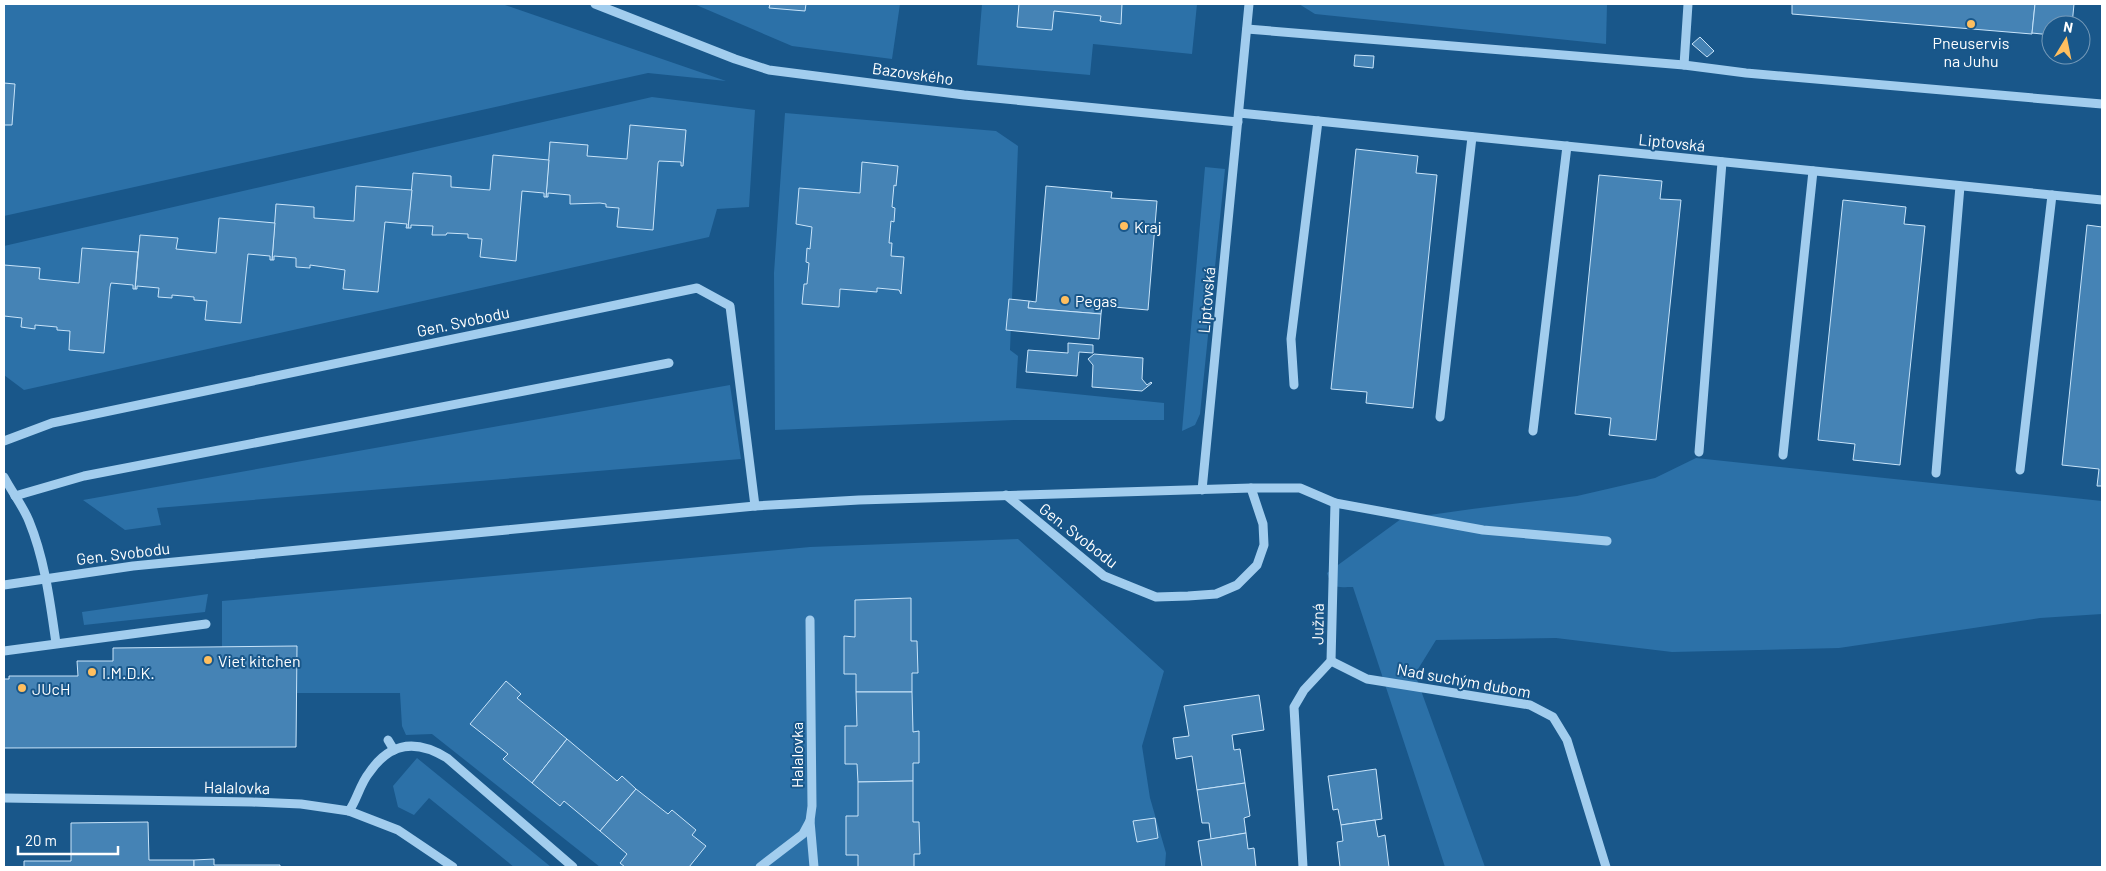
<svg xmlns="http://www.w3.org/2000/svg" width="2106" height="871" font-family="Barlow,sans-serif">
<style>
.green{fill:#2c71a8}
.building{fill:#4583b5;stroke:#c8e4fa}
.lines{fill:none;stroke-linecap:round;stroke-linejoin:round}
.minor{stroke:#a2cdee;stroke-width:9}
.poi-dot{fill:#ffbf5f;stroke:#19578a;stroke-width:2}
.labels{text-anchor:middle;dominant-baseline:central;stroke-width:4;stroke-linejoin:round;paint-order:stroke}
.poi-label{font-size:16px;fill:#fff;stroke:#19578a;text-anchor:start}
.street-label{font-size:16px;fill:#fff;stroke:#19578a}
</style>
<rect width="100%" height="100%" fill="#19578a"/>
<!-- green -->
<g class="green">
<path d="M 4,4 L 502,4 L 726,81 L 648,73 L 4,216 Z"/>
<path d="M 694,4 L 900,4 L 892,59 L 792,46 Z"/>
<path d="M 982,4 L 1197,4 L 1192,54 L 1093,44 L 1090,75 L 977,65 Z"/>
<path d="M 1299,4 L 1607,4 L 1606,44 L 1315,14 Z"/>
<path d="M 652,97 L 755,110 L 749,207 L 717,209 L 709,237 L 24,390 L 4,375 L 4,246 Z"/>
<path d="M 785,113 L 996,131 L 1018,146 L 1010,350 L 1018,356 L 1016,388 L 1164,403 L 1164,420 L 1014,420 L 775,430 L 774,273 Z"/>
<path d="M 1205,167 L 1225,169 L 1200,414 L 1195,425 L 1182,431 Z"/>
<path d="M 730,385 L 741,459 L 157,508 L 161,525 L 125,530 L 83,500 Z"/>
<path d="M 1696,458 L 2102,501 L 2102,614 L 2040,618 L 1839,648 L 1672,652 L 1556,638 L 1436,640 L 1415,674 L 1485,867 L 1445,867 L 1353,587 C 1338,587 1332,590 1327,573 L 1401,519 L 1472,509 L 1577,496 L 1655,478 Z"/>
<path d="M 1018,539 L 1164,671 L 1142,746 L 1150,798 L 1166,853 L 1165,867 L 600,867 L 432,734 L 406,735 L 402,726 L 400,693 L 297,693 L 297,646 L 222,647 L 222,601 L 810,547 Z"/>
<path d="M 208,594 L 205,612 L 84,625 L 82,612 Z"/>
<path d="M 417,758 L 551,867 L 552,867 L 514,867 L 429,798 L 414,815 L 398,807 L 393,786 Z"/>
</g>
<!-- building -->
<g class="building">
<path d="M 770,4 L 806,4 L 805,11 L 769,8 Z"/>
<path d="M 1019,4 L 1122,4 L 1121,24 L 1100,21 L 1101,16 L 1054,11 L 1052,30 L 1017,27 Z"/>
<path d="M 1792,4 L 2035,4 L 2032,34 L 1792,14 Z"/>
<path d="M 2035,4 L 2074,4 L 2072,25 L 2051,25 L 2051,35 L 2032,33 Z"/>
<path d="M 1700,37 L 1714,51 L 1707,57 L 1692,44 Z"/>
<path d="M 1355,55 L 1374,56 L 1373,68 L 1354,66 Z"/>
<path d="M 4,83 L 15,84 L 12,125 L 4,125 Z"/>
<path d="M 630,125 L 686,130 L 683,166 L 681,166 L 681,162 L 659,161 L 658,163 L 653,230 L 617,227 L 619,208 L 606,207 L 606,204 L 600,203 L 570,204 L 570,195 L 548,193 L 548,197 L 546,197 L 550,142 L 588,145 L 587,156 L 627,159 Z"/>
<path d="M 1356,149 L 1418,156 L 1416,173 L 1437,175 L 1413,408 L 1366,403 L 1367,392 L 1331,389 Z"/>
<path d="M 493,155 L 549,160 L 546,197 L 544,197 L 544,193 L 522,191 L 516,261 L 480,257 L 482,239 L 468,238 L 468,234 L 447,233 L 446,235 L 432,235 L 433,226 L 411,225 L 411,228 L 408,228 L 413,173 L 451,176 L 451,187 L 490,190 Z"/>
<path d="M 862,162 L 898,166 L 896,186 L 894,185 L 892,207 L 895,208 L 894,222 L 891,221 L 889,243 L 892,243 L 891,256 L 904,257 L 901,294 L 899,290 L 877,288 L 877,292 L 840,289 L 839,307 L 802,304 L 804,284 L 807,284 L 809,263 L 806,262 L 807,248 L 810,249 L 812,227 L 796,224 L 799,188 L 860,193 Z"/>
<path d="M 1599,175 L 1662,181 L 1660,199 L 1681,200 L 1656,440 L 1609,435 L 1611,418 L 1575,414 Z"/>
<path d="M 356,186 L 412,190 L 408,228 L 406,228 L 407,224 L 385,222 L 378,292 L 343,289 L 345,270 L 310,265 L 310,268 L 296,267 L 296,258 L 274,256 L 274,260 L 272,260 L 276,204 L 314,207 L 314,218 L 354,221 Z"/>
<path d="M 1046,186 L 1112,192 L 1111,198 L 1157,201 L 1148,310 L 1102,306 L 1101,314 L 1028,308 L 1029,301 L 1036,302 Z"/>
<path d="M 1843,200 L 1906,207 L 1904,224 L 1925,226 L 1900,465 L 1853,460 L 1855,444 L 1818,440 Z"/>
<path d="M 219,218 L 275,223 L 272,260 L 270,260 L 270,256 L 248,254 L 241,323 L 205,320 L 207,301 L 194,300 L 194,297 L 172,295 L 172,298 L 158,297 L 159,288 L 137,286 L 137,289 L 135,289 L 140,235 L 178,238 L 176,249 L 216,253 Z"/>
<path d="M 2087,225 L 2102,227 L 2102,486 L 2097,486 L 2099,469 L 2062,465 Z"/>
<path d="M 82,248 L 138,252 L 135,289 L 133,289 L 133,285 L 111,283 L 110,287 L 104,353 L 69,350 L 70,331 L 57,330 L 57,327 L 35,325 L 35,329 L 21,327 L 22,318 L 4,316 L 4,265 L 40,268 L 39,279 L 79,283 Z"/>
<path d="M 1009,299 L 1029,301 L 1028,308 L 1101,314 L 1099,339 L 1006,330 Z"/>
<path d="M 1068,343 L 1093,345 L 1093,353 L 1079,352 L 1077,376 L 1026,372 L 1028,350 L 1068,353 Z"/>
<path d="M 1094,354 L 1143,358 L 1142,379 L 1147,385 L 1151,382 L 1152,383 L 1142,391 L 1092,387 L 1093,365 L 1088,359 Z"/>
<path d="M 911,598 L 911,641 L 917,641 L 918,673 L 912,673 L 912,692 L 856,692 L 856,674 L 844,674 L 844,636 L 855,637 L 855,600 Z"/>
<path d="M 297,646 L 296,747 L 4,748 L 4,679 L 9,679 L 9,676 L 78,676 L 77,661 L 113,661 L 113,648 Z"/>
<path d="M 506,681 L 521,694 L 517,698 L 567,739 L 532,783 L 503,759 L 508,754 L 470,724 Z"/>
<path d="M 856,692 L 912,692 L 913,732 L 919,731 L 919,763 L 913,763 L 913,781 L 858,782 L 857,764 L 845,764 L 845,726 L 857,726 Z"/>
<path d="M 1259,695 L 1264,730 L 1232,735 L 1234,750 L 1240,749 L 1245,783 L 1197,790 L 1192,756 L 1176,759 L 1173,738 L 1189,736 L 1184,706 Z"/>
<path d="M 567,739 L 617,781 L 622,776 L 636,789 L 600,831 L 564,801 L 560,806 L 532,783 Z"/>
<path d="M 1376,769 L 1382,819 L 1341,825 L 1338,809 L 1333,810 L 1328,776 Z"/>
<path d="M 913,781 L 913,822 L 919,822 L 920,854 L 914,854 L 914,867 L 858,867 L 858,855 L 846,855 L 846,816 L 858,816 L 858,782 Z"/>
<path d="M 1245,783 L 1250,816 L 1244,818 L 1246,833 L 1211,839 L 1209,823 L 1202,823 L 1197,790 Z"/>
<path d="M 636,789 L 668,814 L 672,810 L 696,830 L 692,835 L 706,846 L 689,867 L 625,867 L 620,863 L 627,854 L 600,831 Z"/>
<path d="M 1155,818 L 1158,838 L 1137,842 L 1133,821 Z"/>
<path d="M 1375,820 L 1378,837 L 1385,835 L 1389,867 L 1340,867 L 1337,842 L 1343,841 L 1341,825 Z"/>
<path d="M 148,822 L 149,860 L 194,860 L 194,867 L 24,867 L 24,861 L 71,861 L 71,823 Z"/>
<path d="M 1246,833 L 1248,849 L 1254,848 L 1256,867 L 1202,867 L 1198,841 Z"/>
<path d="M 214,859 L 214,865 L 280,865 L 280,867 L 194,867 L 194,860 Z"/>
</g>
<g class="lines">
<!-- minor -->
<g class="minor">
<path d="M 595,4 L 735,59 L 769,70 L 964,95 L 1238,122"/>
<path d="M 1247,29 L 1684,65 L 1746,73 L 2102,104"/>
<path d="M 1684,65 L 1688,4"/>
<path d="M 1239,113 L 2102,200"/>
<path d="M 1294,385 L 1291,339 L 1318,121"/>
<path d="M 1440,417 L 1472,137"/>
<path d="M 1533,431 L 1567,146"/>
<path d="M 4,441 L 52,423 L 697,288 L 730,306 L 755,506"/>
<path d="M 1699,452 L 1722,162"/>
<path d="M 1783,455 L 1813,171"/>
<path d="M 2020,470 L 2052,195"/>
<path d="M 1936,473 L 1960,186"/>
<path d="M 4,477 C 12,492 23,506 29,521 C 45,560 50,602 56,643"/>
<path d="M 1202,490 L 1249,4"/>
<path d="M 1006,495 L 1104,576 L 1156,597 L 1188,596 L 1216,594 L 1237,585 L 1257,565 L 1264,545 L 1263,524 L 1251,488"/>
<path d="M 15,496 L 84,476 L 669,363"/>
<path d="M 4,585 L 133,566 L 755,506 L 859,500 L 1251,488 L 1300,488 L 1335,503 L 1483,530 L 1607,541"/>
<path d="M 4,651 L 206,624"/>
<path d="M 1331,661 L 1367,679 L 1530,705 L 1553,717 L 1567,740 L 1606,867"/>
<path d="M 388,740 L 394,750"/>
<path d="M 4,798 L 252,802 L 301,804 L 349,811 L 398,830 L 453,867"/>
<path d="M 349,811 C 357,800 360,784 369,773 C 390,742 416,739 447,758 L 573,867"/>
<path d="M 810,821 L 814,867"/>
<path d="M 760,867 L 803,834 L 810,821 L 812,806 L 810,620"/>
<path d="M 1303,867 L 1294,707 L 1304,690 L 1331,661 L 1335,503"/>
</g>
</g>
<!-- markers -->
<g class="poi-dot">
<circle cx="1971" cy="24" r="5"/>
<circle cx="1124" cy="226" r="5"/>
<circle cx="1065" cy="300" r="5"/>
<circle cx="208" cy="660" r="5"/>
<circle cx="92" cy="672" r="5"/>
<circle cx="22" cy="688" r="5"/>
</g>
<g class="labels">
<!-- poi labels -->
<g class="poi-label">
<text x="1971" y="42" text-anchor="middle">Pneuservis<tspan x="1971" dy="18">na Juhu</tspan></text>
<text x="1134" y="226">Kraj</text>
<text x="1075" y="300">Pegas</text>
<text x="218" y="660">Viet kitchen</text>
<text x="102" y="672">I.M.D.K.</text>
<text x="32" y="688">JUcH</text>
</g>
<!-- street labels -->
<g class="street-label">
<text transform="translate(913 73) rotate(8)">Bazovského</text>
<text transform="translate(1672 142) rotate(6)">Liptovská</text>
<text transform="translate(1206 300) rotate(-85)">Liptovská</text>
<text transform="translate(463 321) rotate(-12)">Gen. Svobodu</text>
<text transform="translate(1079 535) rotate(38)">Gen. Svobodu</text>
<text transform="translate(123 553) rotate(-7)">Gen. Svobodu</text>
<text transform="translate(1317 624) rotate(-89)">Južná</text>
<text transform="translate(1464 680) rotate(10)">Nad suchým dubom</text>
<text transform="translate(796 755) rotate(-90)">Halalovka</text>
<text transform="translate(237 787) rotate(1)">Halalovka</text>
</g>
</g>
<!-- border -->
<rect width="2106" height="871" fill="none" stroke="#ffffff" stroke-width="10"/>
<!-- north arrow -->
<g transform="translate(2066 40) rotate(10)"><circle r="24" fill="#19578a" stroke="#759ab9"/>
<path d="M0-4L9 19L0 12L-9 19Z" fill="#ffbf5f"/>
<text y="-8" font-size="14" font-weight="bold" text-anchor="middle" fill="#ffffff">N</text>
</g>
<!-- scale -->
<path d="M18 846v8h100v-8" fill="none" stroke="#ffffff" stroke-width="2.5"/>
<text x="25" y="846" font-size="15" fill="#ffffff" stroke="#19578a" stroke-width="4" paint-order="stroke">20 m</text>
</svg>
